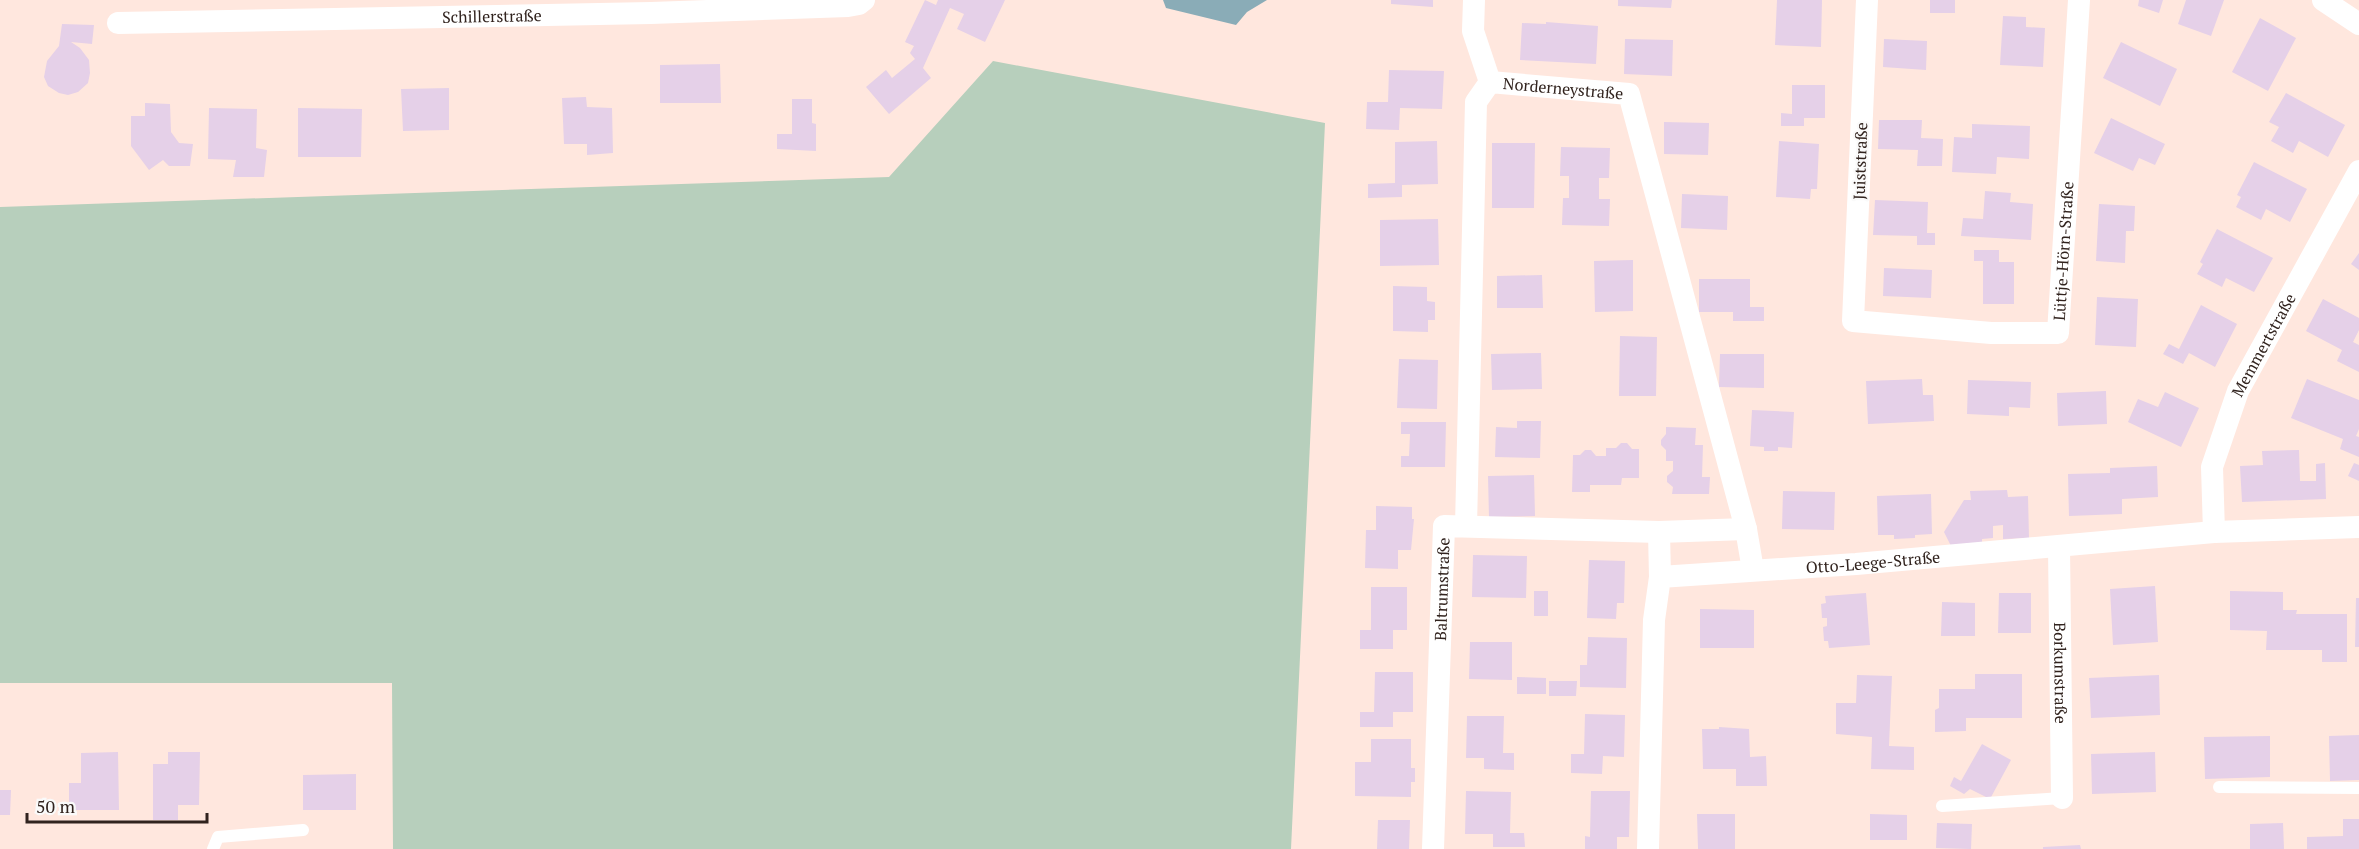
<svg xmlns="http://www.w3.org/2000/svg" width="2359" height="849" font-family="'PT Serif',serif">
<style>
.green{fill:#b7cfbc}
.water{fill:#8aacb7}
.building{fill:#e5d0e8}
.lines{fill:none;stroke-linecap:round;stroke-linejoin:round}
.lane{stroke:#fff;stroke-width:12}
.street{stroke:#fff;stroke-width:22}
.labels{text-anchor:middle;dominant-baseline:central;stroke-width:4.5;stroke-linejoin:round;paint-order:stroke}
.street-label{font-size:16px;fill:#31231e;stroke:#fafafa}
</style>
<rect width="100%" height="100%" fill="#ffe7de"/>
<!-- green -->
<path class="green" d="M 993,61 L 1325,123 L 1291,849 L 393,849 L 392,683 L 0,683 L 0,207 L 889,177 Z"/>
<!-- water -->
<path class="water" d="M 1163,0 L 1267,0 L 1247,12 L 1236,25 L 1166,8 Z"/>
<!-- building -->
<g class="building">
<path d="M 925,0 L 936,5 L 938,0 L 1005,0 L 985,42 L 957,29 L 964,14 L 950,8 L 923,68 L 931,78 L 889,114 L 866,87 L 886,70 L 892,78 L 915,59 L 910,53 L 914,46 L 905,42 Z"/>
<path d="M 1391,0 L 1433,0 L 1433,7 L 1391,4 Z"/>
<path d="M 1618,0 L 1672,0 L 1671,8 L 1618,6 Z"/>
<path d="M 1777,0 L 1822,0 L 1821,47 L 1775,45 Z"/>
<rect x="1930" y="0" width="25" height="13"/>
<path d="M 2139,0 L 2163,0 L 2159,13 L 2138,6 Z"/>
<path d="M 2186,0 L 2224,0 L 2211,36 L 2178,24 Z"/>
<path d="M 2003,16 L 2026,17 L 2026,27 L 2045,28 L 2043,67 L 2000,65 Z"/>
<path d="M 2260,18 L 2296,38 L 2268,91 L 2232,72 Z"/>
<path d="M 1546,22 L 1598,26 L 1596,64 L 1520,60 L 1522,23 L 1546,24 Z"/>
<path d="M 62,24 L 94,25 L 92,44 L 71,42 L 80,48 L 89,60 L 90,73 L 88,83 L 78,92 L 68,95 L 59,93 L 48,86 L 44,77 L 47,61 L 59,46 Z"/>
<path d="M 1625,39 L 1673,40 L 1672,76 L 1624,74 Z"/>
<path d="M 1884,39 L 1927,41 L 1926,70 L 1883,67 Z"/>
<path d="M 2121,42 L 2177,69 L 2160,106 L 2103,78 Z"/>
<path d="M 720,64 L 721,103 L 660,103 L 660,65 Z"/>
<path d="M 1389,70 L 1444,71 L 1442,109 L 1400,108 L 1399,130 L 1366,129 L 1367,102 L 1388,102 Z"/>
<path d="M 1792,85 L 1825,85 L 1825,118 L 1804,118 L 1804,126 L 1781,126 L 1781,113 L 1792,114 Z"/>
<path d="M 449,88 L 449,130 L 403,131 L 401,89 Z"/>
<path d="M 2286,93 L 2345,125 L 2328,157 L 2299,141 L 2293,153 L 2271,141 L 2279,127 L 2269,122 Z"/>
<path d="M 586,97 L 587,107 L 612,108 L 613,153 L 587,155 L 587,144 L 564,144 L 562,98 Z"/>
<path d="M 792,99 L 812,99 L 812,123 L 816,124 L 816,151 L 777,149 L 777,134 L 792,134 Z"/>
<path d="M 145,103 L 170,104 L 171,132 L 179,143 L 193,144 L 190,166 L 169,166 L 163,160 L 149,170 L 131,146 L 131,116 L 145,116 Z"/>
<path d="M 209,108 L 257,109 L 256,148 L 267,150 L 264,177 L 233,177 L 236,160 L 208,159 Z"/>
<path d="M 298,108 L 362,109 L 361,157 L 298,157 Z"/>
<path d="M 2111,118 L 2165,144 L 2155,165 L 2139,158 L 2133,171 L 2094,153 Z"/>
<path d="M 1879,120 L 1922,120 L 1921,138 L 1943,139 L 1942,166 L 1917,166 L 1918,150 L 1878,149 Z"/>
<path d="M 1664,122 L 1709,123 L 1708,155 L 1664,154 Z"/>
<path d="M 1972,124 L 2030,126 L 2029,159 L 1997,157 L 1996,174 L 1952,172 L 1954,137 L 1972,138 Z"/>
<path d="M 1437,141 L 1438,184 L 1402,185 L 1402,197 L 1368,198 L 1368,184 L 1395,183 L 1395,142 Z"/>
<path d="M 1779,141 L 1819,144 L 1817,189 L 1811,189 L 1810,199 L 1776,197 Z"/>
<path d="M 1492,143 L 1535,143 L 1534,208 L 1492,208 Z"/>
<path d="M 1561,147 L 1610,148 L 1609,178 L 1599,178 L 1599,199 L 1610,199 L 1609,226 L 1562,225 L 1563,198 L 1569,198 L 1569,176 L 1560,176 Z"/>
<path d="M 2254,162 L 2307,189 L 2290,222 L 2266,209 L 2261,220 L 2236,207 L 2241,197 L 2237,195 Z"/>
<path d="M 1985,191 L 2011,193 L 2010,202 L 2033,204 L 2031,240 L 1961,236 L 1963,218 L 1983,219 Z"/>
<path d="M 1682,194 L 1728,196 L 1727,230 L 1681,228 Z"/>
<path d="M 1875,200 L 1928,202 L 1927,233 L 1935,233 L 1935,245 L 1917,245 L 1917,236 L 1873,235 Z"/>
<path d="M 2099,204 L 2135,206 L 2134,231 L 2126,231 L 2125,263 L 2096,261 Z"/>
<path d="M 1438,219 L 1439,265 L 1380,266 L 1380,220 Z"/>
<path d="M 2217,229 L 2273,258 L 2254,292 L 2226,278 L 2222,287 L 2197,274 L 2203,264 L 2200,262 Z"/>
<path d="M 1974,250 L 1999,250 L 1999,262 L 2014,262 L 2014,304 L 1983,304 L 1983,261 L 1974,261 Z"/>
<path d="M 2359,253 L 2359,270 L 2351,264 Z"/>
<path d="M 1633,260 L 1633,311 L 1595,312 L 1594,261 Z"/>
<path d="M 1884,268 L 1932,270 L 1931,298 L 1883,296 Z"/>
<path d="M 1542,275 L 1543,308 L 1497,308 L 1497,276 Z"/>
<path d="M 1699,279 L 1750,279 L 1750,307 L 1764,307 L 1764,321 L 1733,321 L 1733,312 L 1699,312 Z"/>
<path d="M 1393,286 L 1427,287 L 1427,301 L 1435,302 L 1435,320 L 1428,320 L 1428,332 L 1393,331 Z"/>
<path d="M 2097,297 L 2138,299 L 2136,347 L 2095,345 Z"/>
<path d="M 2323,299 L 2359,318 L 2359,330 L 2353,342 L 2359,345 L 2359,372 L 2337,361 L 2342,350 L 2306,331 Z"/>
<path d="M 2201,305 L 2237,324 L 2215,367 L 2189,353 L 2183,364 L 2163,354 L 2169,344 L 2179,349 Z"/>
<path d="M 1620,336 L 1657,337 L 1656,396 L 1619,396 Z"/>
<path d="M 1541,353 L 1542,389 L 1492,390 L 1491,354 Z"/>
<path d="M 1720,354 L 1764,354 L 1764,388 L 1719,387 Z"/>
<path d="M 1399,359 L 1438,360 L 1437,409 L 1397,408 Z"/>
<path d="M 1922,379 L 1923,395 L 1933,395 L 1934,421 L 1868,424 L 1866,381 Z"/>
<path d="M 2307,379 L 2359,400 L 2359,429 L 2356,436 L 2359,437 L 2359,457 L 2340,449 L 2343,439 L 2291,418 Z"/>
<path d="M 1968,380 L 2031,382 L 2030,408 L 2009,407 L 2009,416 L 1967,414 Z"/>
<path d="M 2106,391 L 2107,424 L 2058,426 L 2057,393 Z"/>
<path d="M 2165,392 L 2199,408 L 2181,447 L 2128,422 L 2138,399 L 2158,407 Z"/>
<path d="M 1752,410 L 1794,412 L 1792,448 L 1778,447 L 1778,451 L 1764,451 L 1764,447 L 1750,446 Z"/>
<path d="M 1517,421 L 1541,421 L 1540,458 L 1495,457 L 1496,427 L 1517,428 Z"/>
<path d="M 1401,422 L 1446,422 L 1445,467 L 1401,467 L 1401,456 L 1409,456 L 1410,434 L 1401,434 Z"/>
<path d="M 1666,427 L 1696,428 L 1695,445 L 1703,445 L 1702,477 L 1710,477 L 1709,494 L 1672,494 L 1673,487 L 1667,482 L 1667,476 L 1673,471 L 1673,461 L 1666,461 L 1666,450 L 1661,445 L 1661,440 L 1666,434 Z"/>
<path d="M 1621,443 L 1627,443 L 1632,449 L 1639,449 L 1639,478 L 1622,478 L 1621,485 L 1590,485 L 1590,492 L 1572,492 L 1573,455 L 1580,455 L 1585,450 L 1591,450 L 1596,456 L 1606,456 L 1606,448 L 1616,448 Z"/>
<path d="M 2299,450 L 2300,481 L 2316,481 L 2316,464 L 2325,463 L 2326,499 L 2242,502 L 2240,466 L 2263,465 L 2262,451 Z"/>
<path d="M 2354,463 L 2359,465 L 2359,481 L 2348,476 Z"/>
<path d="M 2157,466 L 2158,497 L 2122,499 L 2122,514 L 2069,516 L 2068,474 L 2110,473 L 2110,468 Z"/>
<path d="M 1534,475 L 1535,516 L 1489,517 L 1488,476 Z"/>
<path d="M 2007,490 L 2008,497 L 2028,496 L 2029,538 L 2003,539 L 2003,525 L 1993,526 L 1993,538 L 1982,539 L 1982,547 L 1952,548 L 1944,532 L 1964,500 L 1971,500 L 1970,491 Z"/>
<path d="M 1783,491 L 1835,492 L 1834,530 L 1782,529 Z"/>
<path d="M 1931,494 L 1932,534 L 1915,535 L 1915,538 L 1894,539 L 1894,535 L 1878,535 L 1877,496 Z"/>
<path d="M 1376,506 L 1412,507 L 1412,519 L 1414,519 L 1411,550 L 1398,550 L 1398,569 L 1365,568 L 1366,530 L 1376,530 Z"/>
<path d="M 1473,555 L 1527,556 L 1526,598 L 1472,597 Z"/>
<path d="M 1589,560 L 1625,561 L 1624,603 L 1617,603 L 1616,619 L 1587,618 Z"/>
<path d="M 2155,586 L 2158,642 L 2113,645 L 2110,589 Z"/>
<path d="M 1371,587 L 1407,587 L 1407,630 L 1393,630 L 1393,649 L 1360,649 L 1360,630 L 1371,630 Z"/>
<rect x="1534" y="591" width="14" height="25"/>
<path d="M 2230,591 L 2283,592 L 2283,610 L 2297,610 L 2296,614 L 2347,614 L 2347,662 L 2322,662 L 2322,650 L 2266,650 L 2267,631 L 2230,630 Z"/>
<path d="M 1866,593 L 1870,645 L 1829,648 L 1828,641 L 1824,641 L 1823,627 L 1827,626 L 1827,618 L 1822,618 L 1821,604 L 1826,603 L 1825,596 Z"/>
<path d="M 1999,593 L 2031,593 L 2031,633 L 1998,633 Z"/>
<path d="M 2356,598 L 2359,598 L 2359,647 L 2355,647 Z"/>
<path d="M 1942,602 L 1975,603 L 1975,636 L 1941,636 Z"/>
<path d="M 1700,609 L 1754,610 L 1754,648 L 1700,648 Z"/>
<path d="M 1588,637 L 1627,638 L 1626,688 L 1580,687 L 1580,665 L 1587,665 Z"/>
<path d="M 1470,642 L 1512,642 L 1512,680 L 1469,679 Z"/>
<path d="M 1375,672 L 1413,672 L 1413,712 L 1393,712 L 1393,727 L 1360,727 L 1360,712 L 1374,712 Z"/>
<path d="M 1975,674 L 2022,674 L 2022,718 L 1966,718 L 1966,731 L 1935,732 L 1935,710 L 1939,708 L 1939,689 L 1975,689 Z"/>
<path d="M 1857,675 L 1892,676 L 1889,746 L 1914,747 L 1914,770 L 1871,769 L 1872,737 L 1836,734 L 1836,703 L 1856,703 Z"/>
<path d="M 2159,675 L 2160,715 L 2091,718 L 2089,678 Z"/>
<path d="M 1517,677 L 1546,678 L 1546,694 L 1517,694 Z"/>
<path d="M 1549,681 L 1577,681 L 1576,696 L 1549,696 Z"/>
<path d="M 1585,714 L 1625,715 L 1624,757 L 1603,756 L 1602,774 L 1571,773 L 1571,754 L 1584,754 Z"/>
<path d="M 1467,716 L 1504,716 L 1503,753 L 1514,753 L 1514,770 L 1484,769 L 1484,758 L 1466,758 Z"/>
<path d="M 1719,727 L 1749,729 L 1750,757 L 1766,756 L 1767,786 L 1736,786 L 1736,769 L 1703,769 L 1702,729 L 1719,729 Z"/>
<path d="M 2359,735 L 2359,780 L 2330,781 L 2329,736 Z"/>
<path d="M 2270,736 L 2270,777 L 2205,779 L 2204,737 Z"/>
<path d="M 1371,739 L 1411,739 L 1411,768 L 1415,768 L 1415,782 L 1411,782 L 1411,797 L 1355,796 L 1355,762 L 1371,762 Z"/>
<path d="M 1982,744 L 2011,760 L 1990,799 L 1970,789 L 1964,794 L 1950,786 L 1954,777 L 1961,781 Z"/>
<path d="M 118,752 L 119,810 L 69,810 L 69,783 L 81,783 L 81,753 Z"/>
<path d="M 168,752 L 200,752 L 199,805 L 178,805 L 178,820 L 153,820 L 153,764 L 168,764 Z"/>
<path d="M 2155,752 L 2156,792 L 2092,794 L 2091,754 Z"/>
<path d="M 356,774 L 356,810 L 303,810 L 303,775 Z"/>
<path d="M 0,790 L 11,790 L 10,815 L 0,815 Z"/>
<path d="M 1466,791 L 1511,792 L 1510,833 L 1524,833 L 1525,847 L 1493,847 L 1493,834 L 1465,834 Z"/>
<path d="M 1591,791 L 1630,791 L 1629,837 L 1617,837 L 1617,849 L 1585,849 L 1585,836 L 1590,837 Z"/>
<path d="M 1697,814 L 1735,814 L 1735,849 L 1698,849 Z"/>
<path d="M 1870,814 L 1907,815 L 1907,840 L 1870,840 Z"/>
<path d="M 2343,819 L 2359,819 L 2359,849 L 2307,849 L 2307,837 L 2343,836 Z"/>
<path d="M 1378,820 L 1410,820 L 1409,849 L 1377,849 Z"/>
<path d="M 1937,823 L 1972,824 L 1971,849 L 1936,848 Z"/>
<path d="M 2283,823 L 2284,849 L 2250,849 L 2250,824 Z"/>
<path d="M 2080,845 L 2081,849 L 2043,849 L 2043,847 Z"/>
</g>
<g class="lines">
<!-- lane -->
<g class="lane">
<path d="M 2219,787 L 2359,788"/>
<path d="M 1942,806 L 2062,798"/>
<path d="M 213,849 L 218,837 L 303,830"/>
</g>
<!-- street -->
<g class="street">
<path d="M 1474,0 L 1473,31 L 1490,82"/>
<path id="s1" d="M 1867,0 L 1853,321 L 1991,333 L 2058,333 L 2079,0"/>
<path d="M 2323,0 L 2359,24"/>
<path id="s2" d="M 118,23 L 651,13 L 848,6 L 859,4 L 864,0"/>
<path id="s3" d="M 1466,526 L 1476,102 L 1490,82 L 1629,94 L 1746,529 L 1753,570"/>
<path d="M 1659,532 L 1660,577"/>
<path id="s4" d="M 2214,532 L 2212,467 L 2238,391 L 2359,171"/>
<path id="s5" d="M 2059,547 L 2062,798"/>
<path id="s6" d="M 1433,849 L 1444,526 L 1659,532 L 1746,529"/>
<path id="s7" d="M 1648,849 L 1654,620 L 1660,577 L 1856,564 L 2214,532 L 2359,527"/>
</g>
</g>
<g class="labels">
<!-- street labels -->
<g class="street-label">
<text stroke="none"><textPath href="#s2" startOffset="374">Schillerstraße</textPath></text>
<text stroke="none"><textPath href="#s3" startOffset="522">Norderneystraße</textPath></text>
<text transform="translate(1860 161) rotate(-88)">Juiststraße</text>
<text stroke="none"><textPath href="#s1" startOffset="609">Lüttje-Hörn-Straße</textPath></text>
<text stroke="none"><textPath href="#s4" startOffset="198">Memmertstraße</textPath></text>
<text stroke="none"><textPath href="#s7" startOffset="486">Otto-Leege-Straße</textPath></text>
<text stroke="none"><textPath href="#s6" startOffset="260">Baltrumstraße</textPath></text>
<text stroke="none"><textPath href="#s5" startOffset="126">Borkumstraße</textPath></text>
</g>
</g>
<!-- scale -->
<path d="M27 813v9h180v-9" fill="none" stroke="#31231e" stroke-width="3"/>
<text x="36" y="813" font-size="18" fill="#31231e" stroke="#fafafa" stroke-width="4.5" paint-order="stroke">50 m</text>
</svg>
